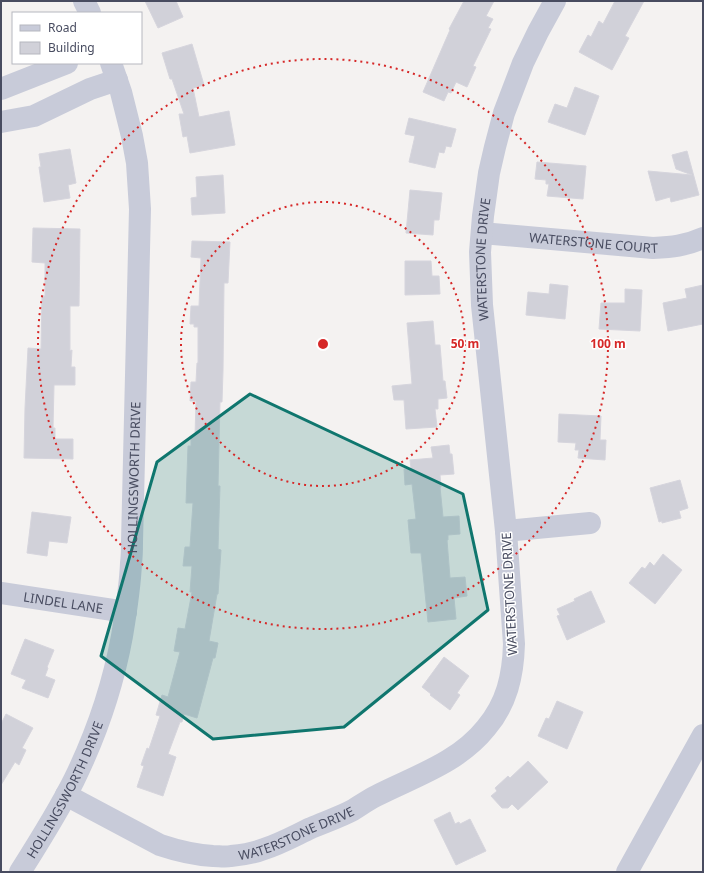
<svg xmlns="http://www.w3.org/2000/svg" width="704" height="873" font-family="'Noto Sans',sans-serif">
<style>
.building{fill:#d1d1d9;stroke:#d6d5dd}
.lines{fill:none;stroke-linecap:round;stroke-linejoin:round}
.minor{stroke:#c8cbd9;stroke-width:22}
.marked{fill:#0f766e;fill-opacity:0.2;stroke:#0f766e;stroke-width:3;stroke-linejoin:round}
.ring{fill:none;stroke:#d62828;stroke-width:2;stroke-dasharray:2 4}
.labels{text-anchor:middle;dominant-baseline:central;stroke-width:3;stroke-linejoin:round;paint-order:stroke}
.street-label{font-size:13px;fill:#484c60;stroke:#fff}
.centre{fill:#d62828;stroke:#fff;stroke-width:2}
.ring-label{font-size:12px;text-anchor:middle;font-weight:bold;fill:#d62828;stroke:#fff;stroke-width:3;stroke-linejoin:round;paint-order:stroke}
</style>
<rect width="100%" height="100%" fill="#f4f2f1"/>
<!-- building -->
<g class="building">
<path d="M 145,1 L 176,1 L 183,17 L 158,28 Z"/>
<path d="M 464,1 L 494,1 L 486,16 L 493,19 L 488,28 L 491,29 L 473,66 L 476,67 L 467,87 L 456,82 L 451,93 L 448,92 L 444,101 L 423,92 L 450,30 L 449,29 Z"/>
<path d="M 615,1 L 644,1 L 625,36 L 629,38 L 612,70 L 579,52 L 588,35 L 591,37 L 599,21 L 603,24 Z"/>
<path d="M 192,44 L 204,85 L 193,88 L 199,117 L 229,111 L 235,145 L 190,153 L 187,136 L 183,137 L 179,114 L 184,114 L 172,79 L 170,79 L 162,53 Z"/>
<path d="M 575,87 L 599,96 L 585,135 L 548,122 L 555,104 L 567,108 Z"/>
<path d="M 409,118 L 456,129 L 451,147 L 446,146 L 444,153 L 439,152 L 435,168 L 409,162 L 415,136 L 405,134 Z"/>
<path d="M 70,149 L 76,183 L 68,185 L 70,198 L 44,202 L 39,167 L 41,167 L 39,154 Z"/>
<path d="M 687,151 L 699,195 L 671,202 L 670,197 L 656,201 L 648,171 L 692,175 L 676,169 L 672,155 Z"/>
<path d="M 537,162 L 586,166 L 583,199 L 547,196 L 549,184 L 546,184 L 546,180 L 535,179 Z"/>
<path d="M 223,175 L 225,213 L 192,215 L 191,198 L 197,197 L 196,177 Z"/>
<path d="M 410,190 L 442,193 L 439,220 L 434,220 L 433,235 L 406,233 Z"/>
<path d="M 33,228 L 80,229 L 79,306 L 70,306 L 70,351 L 72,350 L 71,367 L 75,367 L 75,385 L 54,385 L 53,428 L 55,428 L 55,439 L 73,439 L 73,459 L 24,458 L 25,408 L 28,348 L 41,349 L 42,296 L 45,296 L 45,263 L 32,262 Z"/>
<path d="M 192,241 L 230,242 L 228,283 L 224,283 L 223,371 L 222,402 L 220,402 L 218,486 L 220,486 L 218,549 L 221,550 L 218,594 L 217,594 L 209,641 L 218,643 L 215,658 L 213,658 L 197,718 L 184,714 L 182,722 L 180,722 L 168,754 L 176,757 L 163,796 L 137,787 L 144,766 L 141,765 L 147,748 L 149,749 L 160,716 L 156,715 L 162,695 L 168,697 L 180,652 L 174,651 L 178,628 L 185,629 L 192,592 L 190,592 L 192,566 L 183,566 L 185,547 L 190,547 L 193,503 L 186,503 L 188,446 L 191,446 L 191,436 L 195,436 L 196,401 L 190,401 L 191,382 L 196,382 L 197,363 L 198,363 L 198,327 L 194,327 L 194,324 L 190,324 L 191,306 L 199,306 L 201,258 L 191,257 Z"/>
<path d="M 405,261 L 431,261 L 432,276 L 439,276 L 440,294 L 405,295 Z"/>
<path d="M 550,284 L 568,286 L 565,319 L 526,315 L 528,292 L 549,294 Z"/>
<path d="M 703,285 L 703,324 L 668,331 L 663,303 L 687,298 L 685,289 Z"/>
<path d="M 625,289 L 642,290 L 640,331 L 599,329 L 601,303 L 625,303 Z"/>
<path d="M 433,321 L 435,345 L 440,345 L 443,381 L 445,381 L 447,398 L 438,399 L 438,409 L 435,409 L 437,427 L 406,429 L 404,400 L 394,400 L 392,386 L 412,384 L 407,323 Z"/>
<path d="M 559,414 L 601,416 L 600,440 L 606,440 L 605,460 L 578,458 L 579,450 L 575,450 L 576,443 L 558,442 Z"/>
<path d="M 449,445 L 450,454 L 452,454 L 454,474 L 440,475 L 441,487 L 440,487 L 443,517 L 459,516 L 460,534 L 448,535 L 448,540 L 447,540 L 450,578 L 465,577 L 467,596 L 454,598 L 456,619 L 428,622 L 421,553 L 411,553 L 408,520 L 416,519 L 412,484 L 405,485 L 404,469 L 411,468 L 410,460 L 433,458 L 431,447 Z"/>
<path d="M 680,480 L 688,508 L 679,511 L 681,518 L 662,523 L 662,521 L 659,522 L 650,488 Z"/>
<path d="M 32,512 L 71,517 L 67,543 L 49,541 L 47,556 L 27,553 Z"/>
<path d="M 663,554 L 682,570 L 655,604 L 629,583 L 642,567 L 645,569 L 650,562 L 654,566 Z"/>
<path d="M 591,591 L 605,622 L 567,640 L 557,616 L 560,615 L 557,609 L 575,601 L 574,599 Z"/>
<path d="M 25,639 L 54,650 L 47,667 L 48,668 L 45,676 L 55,680 L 48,698 L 22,688 L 26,680 L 11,674 Z"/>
<path d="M 444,657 L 469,676 L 457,693 L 460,695 L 450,710 L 430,695 L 431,694 L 422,687 Z"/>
<path d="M 557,701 L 583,712 L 567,749 L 538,736 L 546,718 L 549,719 Z"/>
<path d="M 6,714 L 33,728 L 22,748 L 26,750 L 19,765 L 15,762 L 1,785 L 1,724 Z"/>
<path d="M 528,761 L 548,782 L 518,810 L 512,804 L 508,808 L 502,808 L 491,796 L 497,791 L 495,788 L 508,776 L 510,778 Z"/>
<path d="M 450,812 L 455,824 L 459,822 L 460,824 L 470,819 L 486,851 L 456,865 L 434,820 Z"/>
</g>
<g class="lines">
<!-- minor -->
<g class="minor">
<path d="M 84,1 L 90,13"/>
<path d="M 1,89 L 67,63"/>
<path d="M 1,122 L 34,116 L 90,89 L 117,80"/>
<path id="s1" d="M 482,233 L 653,248 C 672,247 685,246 703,238"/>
<path d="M 506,531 L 590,523"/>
<path id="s2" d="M 1,593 L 126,612"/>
<path id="s3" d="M 66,795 L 160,845 C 178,851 195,855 213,856 C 219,856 225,857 231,856 C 242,855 254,853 264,849 C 280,844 296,835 311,828 C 325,822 340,817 353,810 C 361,805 368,800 376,796 C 415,776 458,763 486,728 C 507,703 513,676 514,644 L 506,531 L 482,305 L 480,252 L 483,216 L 489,173 L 495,147 L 504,113 L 523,63 L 538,32 L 555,1"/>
<path id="s4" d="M 20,872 C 39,842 58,812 74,780 C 96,735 113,685 122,636 C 126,612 130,588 131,563 C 132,556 132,549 132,542 L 140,209 L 137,163 L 132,136 L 121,92 L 111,63"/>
<path d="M 627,872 L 703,735"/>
</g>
</g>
<!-- marked area -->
<path class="marked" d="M 250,394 L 463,494 L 488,610 L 344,727 L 213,739 L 101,656 L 157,462 Z"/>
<!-- distance rings -->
<g class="ring">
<circle cx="323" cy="344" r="142"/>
<circle cx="323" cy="344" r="285"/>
</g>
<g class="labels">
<!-- street labels -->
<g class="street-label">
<text stroke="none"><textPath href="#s1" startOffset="112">WATERSTONE COURT</textPath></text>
<text stroke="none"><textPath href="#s3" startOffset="944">WATERSTONE DRIVE</textPath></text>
<text stroke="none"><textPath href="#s4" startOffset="418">HOLLINGSWORTH DRIVE</textPath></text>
<text transform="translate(509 594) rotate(-93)">WATERSTONE DRIVE</text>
<text stroke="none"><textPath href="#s2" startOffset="63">LINDEL LANE</textPath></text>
<text stroke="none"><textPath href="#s4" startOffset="94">HOLLINGSWORTH DRIVE</textPath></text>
<text stroke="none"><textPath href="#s3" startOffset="248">WATERSTONE DRIVE</textPath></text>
</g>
</g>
<circle cx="323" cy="344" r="6" class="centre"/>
<g class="ring-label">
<text x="465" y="348">50 m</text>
<text x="608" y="348">100 m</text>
</g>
<!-- border -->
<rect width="704" height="873" fill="none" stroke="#484c60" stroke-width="4"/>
<!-- legend -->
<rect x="12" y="12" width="130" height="52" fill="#ffffff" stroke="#b6b7bf"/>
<rect x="20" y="25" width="20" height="6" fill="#c8cbd9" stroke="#b6b7bf"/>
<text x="48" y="32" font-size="12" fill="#484c60">Road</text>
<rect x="20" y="42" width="20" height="12" fill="#d1d1d9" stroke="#b6b7bf"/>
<text x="48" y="52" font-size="12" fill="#484c60">Building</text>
</svg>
